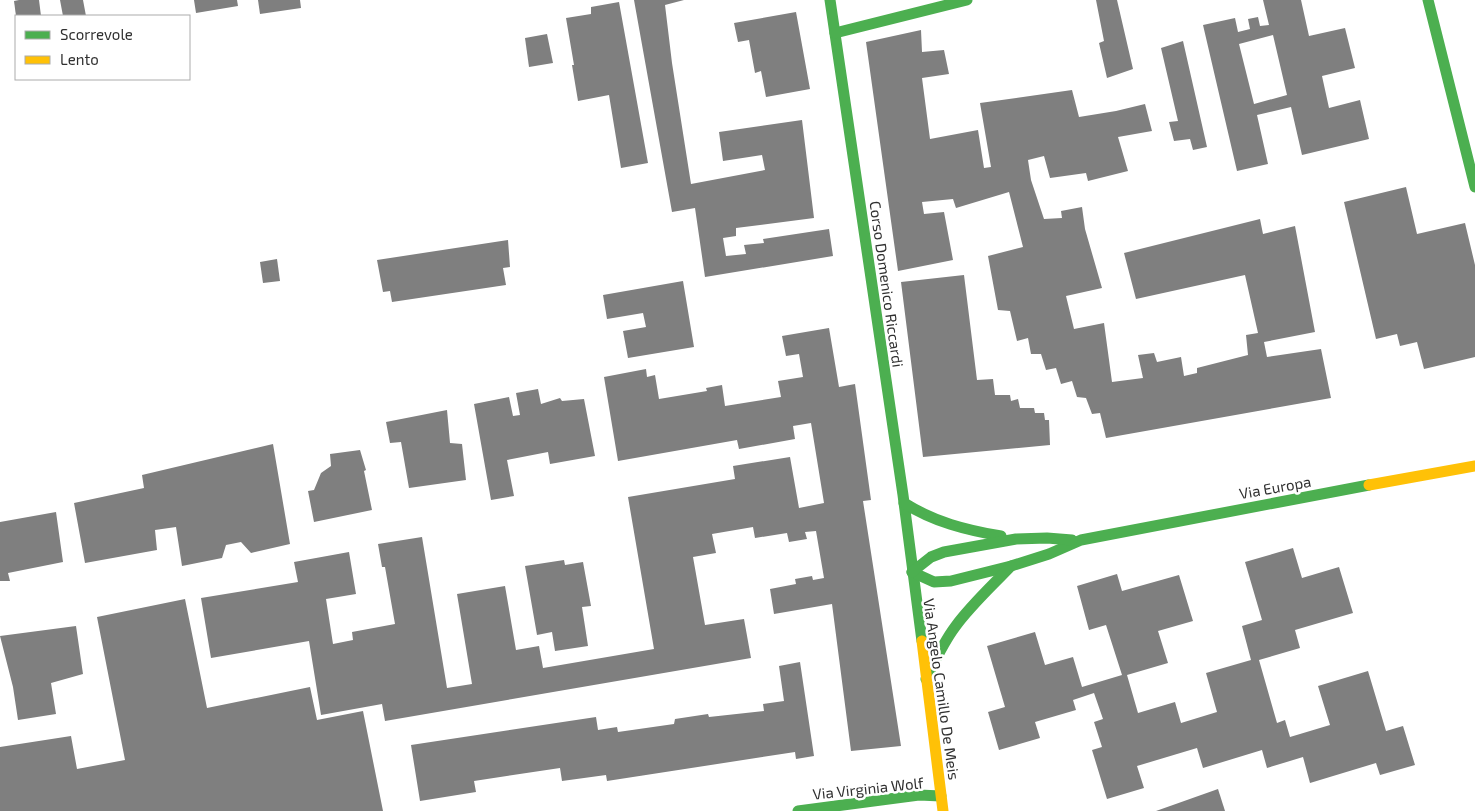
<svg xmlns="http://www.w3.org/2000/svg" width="1475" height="811" font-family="'Exo 2',sans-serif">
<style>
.building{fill:#7f7f7f;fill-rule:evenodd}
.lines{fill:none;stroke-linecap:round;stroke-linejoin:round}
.fast{stroke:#4caf50;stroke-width:11}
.slow{stroke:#ffc107;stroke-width:11}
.labels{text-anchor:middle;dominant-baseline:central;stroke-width:5;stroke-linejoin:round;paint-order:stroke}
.street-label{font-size:15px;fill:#303030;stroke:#fff}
</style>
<rect width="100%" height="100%" fill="#fff"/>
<!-- building -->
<g class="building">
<path d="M 19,0 L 39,0 L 41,16 L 16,16 L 14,1 Z"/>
<path d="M 60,0 L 83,0 L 86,16 L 63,16 Z"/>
<path d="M 194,0 L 237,0 L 238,6 L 196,13 Z"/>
<path d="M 258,0 L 300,0 L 301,8 L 260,14 Z"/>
<path d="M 634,0 L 684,0 L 665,5 L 672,63 L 691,184 L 765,170 L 762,155 L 723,161 L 719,132 L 802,120 L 814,218 L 736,228 L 736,236 L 723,238 L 726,256 L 746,254 L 744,245 L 764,243 L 763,239 L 829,229 L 833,256 L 705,277 L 695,208 L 672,212 Z"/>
<path d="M 1096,0 L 1117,0 L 1133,69 L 1107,78 L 1099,43 L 1104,41 Z"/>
<path d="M 1263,0 L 1301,0 L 1309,36 L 1345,28 L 1355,68 L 1322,76 L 1329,108 L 1360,100 L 1369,139 L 1302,155 L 1291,107 L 1257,115 L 1268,164 L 1237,171 L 1203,25 L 1235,18 L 1238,32 L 1250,29 L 1248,19 L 1258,17 L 1260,26 L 1269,25 ZM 1273,35 L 1287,95 L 1254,104 L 1239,44 Z"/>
<path d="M 619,2 L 648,163 L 621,168 L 609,95 L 578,101 L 572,65 L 574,65 L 566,18 L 591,14 L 591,7 Z"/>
<path d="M 796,12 L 810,89 L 766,97 L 761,71 L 755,73 L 749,40 L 738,42 L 734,23 Z"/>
<path d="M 921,30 L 922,52 L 944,50 L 949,74 L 922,78 L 930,139 L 978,130 L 984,168 L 991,167 L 980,103 L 1072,90 L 1079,117 L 1116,111 L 1145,104 L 1152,131 L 1118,137 L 1128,171 L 1088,181 L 1086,173 L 1050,178 L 1044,156 L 1028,160 L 1031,180 L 1044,219 L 1062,218 L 1061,211 L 1082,207 L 1085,229 L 1102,288 L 1066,296 L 1074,329 L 1104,323 L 1112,382 L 1143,378 L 1138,355 L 1154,353 L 1157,362 L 1181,357 L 1184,376 L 1197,373 L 1197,368 L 1248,355 L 1246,335 L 1258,333 L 1245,275 L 1136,299 L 1124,253 L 1260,219 L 1263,234 L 1295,226 L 1315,332 L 1264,342 L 1267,357 L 1321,349 L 1331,398 L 1106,438 L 1100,413 L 1092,414 L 1086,398 L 1077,397 L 1072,381 L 1061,384 L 1056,368 L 1046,370 L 1041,354 L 1031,354 L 1028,338 L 1017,341 L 1010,311 L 998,310 L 988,256 L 1023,247 L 1009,192 L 956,208 L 953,199 L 922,202 L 924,214 L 944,212 L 953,260 L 898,271 L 866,42 Z"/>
<path d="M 547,34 L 553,63 L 529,67 L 525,38 Z"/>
<path d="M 1183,41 L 1207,147 L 1193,150 L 1190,139 L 1174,141 L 1169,122 L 1178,121 L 1161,48 Z"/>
<path d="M 1406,187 L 1417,234 L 1465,223 L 1475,265 L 1475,357 L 1424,369 L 1417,342 L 1400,346 L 1397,334 L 1376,339 L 1344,202 Z"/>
<path d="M 508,240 L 510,267 L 503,268 L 506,285 L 392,302 L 390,291 L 383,292 L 377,260 Z"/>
<path d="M 277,259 L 280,281 L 263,283 L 260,262 Z"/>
<path d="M 964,275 L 977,380 L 993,379 L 995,395 L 1010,395 L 1011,401 L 1018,399 L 1020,408 L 1034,408 L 1035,413 L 1044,413 L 1045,420 L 1049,420 L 1050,445 L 923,457 L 901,282 Z"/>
<path d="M 683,281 L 694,347 L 628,358 L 623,331 L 646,327 L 643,313 L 607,319 L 603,295 Z"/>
<path d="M 829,328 L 839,387 L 855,384 L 871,500 L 863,501 L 901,746 L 851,751 L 832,604 L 774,614 L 770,589 L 796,584 L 795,579 L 812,576 L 813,580 L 824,578 L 816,531 L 805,532 L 807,539 L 789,542 L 787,533 L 755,538 L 753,527 L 712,534 L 716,553 L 693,557 L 705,625 L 744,619 L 751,658 L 385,721 L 382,704 L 321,715 L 309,641 L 211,658 L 201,598 L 298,582 L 294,562 L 349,552 L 356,594 L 326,599 L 333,644 L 353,640 L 352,632 L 395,624 L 385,567 L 382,567 L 378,544 L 422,537 L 447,688 L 472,684 L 457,594 L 505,586 L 516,650 L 539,646 L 543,668 L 654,649 L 628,497 L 735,479 L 733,466 L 790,457 L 799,508 L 824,503 L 811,423 L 793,426 L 795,439 L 739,449 L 737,440 L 618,461 L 604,377 L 646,369 L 647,377 L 655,375 L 659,399 L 707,391 L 706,388 L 722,385 L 725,406 L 781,397 L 778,381 L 803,377 L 799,354 L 786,356 L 782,336 Z"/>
<path d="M 538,389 L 541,404 L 560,398 L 562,401 L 584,399 L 595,456 L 550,464 L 548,452 L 507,460 L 514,496 L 491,500 L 474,404 L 509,397 L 513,416 L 520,415 L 516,393 Z"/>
<path d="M 447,410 L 450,443 L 462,444 L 466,480 L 409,488 L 401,442 L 390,443 L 386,422 Z"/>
<path d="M 273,444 L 290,544 L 251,553 L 241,542 L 226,545 L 222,558 L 182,566 L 176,527 L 155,530 L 157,550 L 85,563 L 74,503 L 144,488 L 142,475 Z"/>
<path d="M 360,450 L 366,470 L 364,471 L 372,510 L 314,522 L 308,491 L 314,490 L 321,473 L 331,466 L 330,454 Z"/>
<path d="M 56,512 L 63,562 L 8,573 L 10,581 L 0,581 L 0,522 Z"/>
<path d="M 1293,548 L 1302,578 L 1339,567 L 1353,613 L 1295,630 L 1300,648 L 1259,660 L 1277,723 L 1285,720 L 1290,737 L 1330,725 L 1318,686 L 1368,671 L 1386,731 L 1403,726 L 1415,765 L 1380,775 L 1376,763 L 1310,783 L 1303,757 L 1267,768 L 1262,750 L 1203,768 L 1197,748 L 1137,766 L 1144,788 L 1107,799 L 1092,750 L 1102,747 L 1094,722 L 1103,719 L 1094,693 L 1073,700 L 1076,710 L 1035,722 L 1040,738 L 999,750 L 988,712 L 1005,707 L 987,646 L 1035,632 L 1045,665 L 1073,657 L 1082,687 L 1122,675 L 1106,625 L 1089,630 L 1077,586 L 1117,574 L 1122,591 L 1179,575 L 1193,621 L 1158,631 L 1168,663 L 1127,675 L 1138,713 L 1175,702 L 1181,723 L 1217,712 L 1206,673 L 1251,660 L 1242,626 L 1262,620 L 1245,562 Z"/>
<path d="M 564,560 L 565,565 L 583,562 L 591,606 L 582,607 L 588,646 L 555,651 L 552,632 L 537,635 L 525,566 Z"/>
<path d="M 185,599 L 207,708 L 310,687 L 317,720 L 363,711 L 383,811 L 0,811 L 0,747 L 71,736 L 77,769 L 125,760 L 97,617 Z"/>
<path d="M 76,626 L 83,674 L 51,683 L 56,714 L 18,720 L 13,687 L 0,636 Z"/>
<path d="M 800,662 L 814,756 L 796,759 L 795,752 L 607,781 L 606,775 L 562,781 L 560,768 L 474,781 L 476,792 L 420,801 L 411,745 L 596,717 L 598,730 L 617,727 L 618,732 L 674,724 L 675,719 L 708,714 L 709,717 L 764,711 L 763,704 L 784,701 L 779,666 Z"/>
<path d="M 1218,789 L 1225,811 L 1156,811 Z"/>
</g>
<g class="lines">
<!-- fast -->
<g class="fast">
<path d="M 830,0 L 903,495 L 922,641"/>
<path d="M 1428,0 L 1475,187"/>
<path d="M 835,33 L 967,0"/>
<path d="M 904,503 C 934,522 966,530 1001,536"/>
<path d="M 912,572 L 934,582 L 951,581 L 1011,566 L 1049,554 L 1081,540 L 1369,485"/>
<path d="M 912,572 L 931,557 L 944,552 L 1016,539 L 1047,538 L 1072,540"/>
<path d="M 926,679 C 935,661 943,643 955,627 C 971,605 992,586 1011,566"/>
<path d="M 798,811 L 919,795 L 941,796"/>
</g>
<!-- slow -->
<g class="slow">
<path d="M 1369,485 L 1475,466"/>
<path d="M 922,641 L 943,811"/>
</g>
</g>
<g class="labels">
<!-- street labels -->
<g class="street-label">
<text transform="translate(887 284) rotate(82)">Corso Domenico Riccardi</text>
<text transform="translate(1275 487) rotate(-10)">Via Europa</text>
<text transform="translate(942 689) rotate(82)">Via Angelo Camillo De Meis</text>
<text transform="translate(868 788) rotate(-6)">Via Virginia Wolf</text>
</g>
</g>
<!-- legend -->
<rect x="15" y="15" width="175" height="65" fill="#ffffff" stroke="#acacac"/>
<rect x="25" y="31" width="25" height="8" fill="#4caf50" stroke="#acacac"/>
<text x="60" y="40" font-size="15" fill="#303030">Scorrevole</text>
<rect x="25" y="56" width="25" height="8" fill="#ffc107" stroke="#acacac"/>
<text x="60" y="65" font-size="15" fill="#303030">Lento</text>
</svg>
